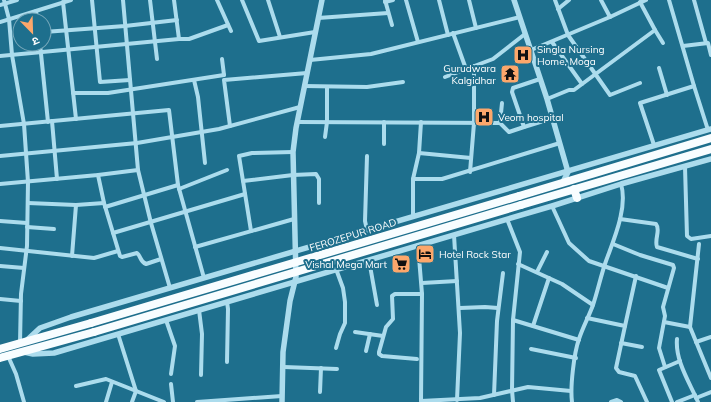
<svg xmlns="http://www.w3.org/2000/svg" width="711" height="402" font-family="Mulish,'Noto Sans Devanagari',sans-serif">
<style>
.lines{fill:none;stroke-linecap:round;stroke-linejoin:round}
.minor{stroke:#acdced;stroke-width:4}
.tertiary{stroke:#acdced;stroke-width:5.5}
.trunk{stroke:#f8fdff;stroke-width:8}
.trunk-bridge{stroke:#f8fdff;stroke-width:8}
.labels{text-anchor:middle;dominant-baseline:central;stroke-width:4;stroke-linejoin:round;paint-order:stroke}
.poi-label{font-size:10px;fill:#fff;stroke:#1e6f8d;text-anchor:start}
.street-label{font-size:10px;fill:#fff;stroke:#1e6f8d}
</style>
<rect width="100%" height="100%" fill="#1e6f8d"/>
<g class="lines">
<!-- minor -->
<g class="minor">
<path d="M 4,0 L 9,19 L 12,55 L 24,124 L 28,182 L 27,246 L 21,294 L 20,343"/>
<path d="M 92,0 L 100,82 L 130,80"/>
<path d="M 123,0 L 138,170 L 151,223 L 170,288"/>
<path d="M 150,0 L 157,59"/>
<path d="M 174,0 L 179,39"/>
<path d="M 217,0 L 231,31"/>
<path d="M 242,0 L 259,41 L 315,32"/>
<path d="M 268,0 L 280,37"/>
<path d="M 385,0 L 392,25"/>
<path d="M 406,0 L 418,42"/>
<path d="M 439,0 L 448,35"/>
<path d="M 469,0 L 476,28"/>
<path d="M 555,0 L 568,35 L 610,95 L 640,83"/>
<path d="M 601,0 L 610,17"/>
<path d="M 694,0 L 706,43"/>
<path d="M 63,2 L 76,119"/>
<path d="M 385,2 L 393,0"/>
<path d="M 0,5 L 17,0"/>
<path d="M 558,9 L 569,0"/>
<path d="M 36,11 L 37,20"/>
<path d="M 318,18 L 388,13"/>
<path d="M 0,22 L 71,0"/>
<path d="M 655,30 L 663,43"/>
<path d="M 44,32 L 125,26 L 177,20"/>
<path d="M 453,33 L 466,69"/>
<path d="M 552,42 L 582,84"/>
<path d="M 40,44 L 48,122"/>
<path d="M 683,46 L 708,43 L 711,55"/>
<path d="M 531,50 L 610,17 L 646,0"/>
<path d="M 0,56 L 179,39 L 189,39 L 228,25"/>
<path d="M 222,59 L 224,75"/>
<path d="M 310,60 L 371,54 L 520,17"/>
<path d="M 659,68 L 667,95"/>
<path d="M 445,77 L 493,59 L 525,34"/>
<path d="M 540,79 L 513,88 L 512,92 L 524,127 L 553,118"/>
<path d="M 194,80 L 198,97 L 205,163"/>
<path d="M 304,86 L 367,87 L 403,82"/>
<path d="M 694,86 L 708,130"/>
<path d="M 73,93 L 108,93 L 224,75"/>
<path d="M 547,99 L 569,90 L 574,90 L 655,30 L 640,2"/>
<path d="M 52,121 L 57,179"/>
<path d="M 297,122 L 500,123 L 509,132 L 524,127"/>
<path d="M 384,122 L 384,144"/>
<path d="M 500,123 L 502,103"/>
<path d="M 0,126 L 169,110 L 178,185 L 204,278"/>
<path d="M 230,126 L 224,80 L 307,73"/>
<path d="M 325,137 L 327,122 L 327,87"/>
<path d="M 654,145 L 640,103 L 694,86 L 669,0"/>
<path d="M 419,153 L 471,158"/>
<path d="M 0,156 L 137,143 L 219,129 L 300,107"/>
<path d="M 685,167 L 687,236 L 691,239 L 711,236"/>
<path d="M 470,172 L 474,123 L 474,66"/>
<path d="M 98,175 L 104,203 L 120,256 L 122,257 L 137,253 C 141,256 140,262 146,264 L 161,259"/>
<path d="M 413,179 L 442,179 L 560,143"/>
<path d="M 243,181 L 293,175 L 316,174 L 319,179 L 319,203"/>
<path d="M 0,184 L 98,175 L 138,170"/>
<path d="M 179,189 L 227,170"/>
<path d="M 28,203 L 76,205 L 104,203"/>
<path d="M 552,206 L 569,243 L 589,261 L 668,288"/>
<path d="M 105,207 L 178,185"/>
<path d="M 413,217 L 413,179 L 419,153 L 421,122"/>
<path d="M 507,219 L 520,252 L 513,320 L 512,390 L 513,402"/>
<path d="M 620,219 L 656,224 C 661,230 654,239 657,247 L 698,259"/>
<path d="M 0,221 L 27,223"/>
<path d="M 27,227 L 54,229"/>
<path d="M 367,230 L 365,221 L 367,156"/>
<path d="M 251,231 L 239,156 L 252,153 L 293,152"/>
<path d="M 113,233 L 245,194"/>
<path d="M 454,235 L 460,333 L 457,400"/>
<path d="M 613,244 L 640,255 L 673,265 L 674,268 L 663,307 L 665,316 L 659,348 L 665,367"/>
<path d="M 699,244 L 690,327 L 711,378"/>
<path d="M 418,245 L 422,294 L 421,401 L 480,398 L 528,387 L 571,391"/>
<path d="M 195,247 L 294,219"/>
<path d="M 0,248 L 94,258 L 118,251"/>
<path d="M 72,256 L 76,205"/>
<path d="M 369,260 L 377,305"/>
<path d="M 518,264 L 562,284 L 593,305"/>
<path d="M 0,266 L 24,268"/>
<path d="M 537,272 L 547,252"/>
<path d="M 422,283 L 457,281"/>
<path d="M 0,299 L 21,301"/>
<path d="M 460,308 L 485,307 L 498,308"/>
<path d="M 199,310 L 202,334 L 201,375"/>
<path d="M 587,318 L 625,326 L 616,368 L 619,372 L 635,376 L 647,402"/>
<path d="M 166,320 L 175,346 L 171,374"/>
<path d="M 513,320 L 579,340"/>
<path d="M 664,322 L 690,327"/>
<path d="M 533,326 L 549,278"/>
<path d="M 625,326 L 636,276"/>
<path d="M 355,332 L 383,336"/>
<path d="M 118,334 L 136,391 L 132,402"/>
<path d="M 677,339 C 675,361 690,383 698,402"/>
<path d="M 696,342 L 711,337"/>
<path d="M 621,343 L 642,347"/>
<path d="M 336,348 L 340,334 L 345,323 L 345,302 L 343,288 L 336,269"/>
<path d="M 531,349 L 576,358"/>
<path d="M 366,351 L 370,334"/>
<path d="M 8,356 L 16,374 L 24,402"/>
<path d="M 417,359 L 382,356 L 379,354 L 379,352 L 386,327 L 393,319 L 392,296 L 395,294 L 422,294"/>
<path d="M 227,362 L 228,309 L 227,302"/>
<path d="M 284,367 L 337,369"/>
<path d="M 171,384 L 173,402"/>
<path d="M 76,386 L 106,379 L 164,402"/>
<path d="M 320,392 L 321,368"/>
<path d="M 494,395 L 497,321 L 503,273"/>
<path d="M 696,398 L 711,392"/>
<path d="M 106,402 L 112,382"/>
<path d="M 197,402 L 282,396"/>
<path d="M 572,402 C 570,387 574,353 579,339 C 583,327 589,316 593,305 C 598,290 601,275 606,261 C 614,239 628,207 621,184"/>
<path d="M 611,402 L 617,400 L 621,402"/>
<path d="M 672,402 L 659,370 L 680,361"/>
<path d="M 677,402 L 695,395"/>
</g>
<!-- tertiary -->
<g class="tertiary">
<path d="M 514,0 L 547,99 L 568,172 L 563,182"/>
<path d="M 26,341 L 40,328 L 71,317 L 711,129"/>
<path d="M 24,352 L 33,354 L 54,353 L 552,206 L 621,184 L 711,159"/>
<path d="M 282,402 L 283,352 L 290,301 L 296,277 L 293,152 L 296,128 L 322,0"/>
</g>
<!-- trunk -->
<g class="trunk">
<path d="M 574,189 L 577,198"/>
<path d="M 519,196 L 711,138"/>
<path d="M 521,205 L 711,149"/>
<path d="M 0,349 L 91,323"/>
<path d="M 0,358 L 94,332"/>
</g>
<!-- trunk-bridge -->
<g class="trunk-bridge">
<path d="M 91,323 L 519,196"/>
<path d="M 94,332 L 521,205"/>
</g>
</g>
<!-- icons -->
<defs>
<symbol id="hospital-square" viewBox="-11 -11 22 22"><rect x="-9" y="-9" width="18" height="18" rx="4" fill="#fca76b" stroke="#1e6f8d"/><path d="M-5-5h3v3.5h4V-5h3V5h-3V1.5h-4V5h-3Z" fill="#111"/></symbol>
<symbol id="temple-square" viewBox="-11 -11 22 22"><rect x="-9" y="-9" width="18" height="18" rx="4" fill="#fca76b" stroke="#1e6f8d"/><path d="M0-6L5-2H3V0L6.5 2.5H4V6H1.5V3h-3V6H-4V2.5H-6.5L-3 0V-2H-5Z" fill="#111"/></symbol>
<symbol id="hotel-square" viewBox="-11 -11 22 22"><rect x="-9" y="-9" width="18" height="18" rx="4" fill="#fca76b" stroke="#1e6f8d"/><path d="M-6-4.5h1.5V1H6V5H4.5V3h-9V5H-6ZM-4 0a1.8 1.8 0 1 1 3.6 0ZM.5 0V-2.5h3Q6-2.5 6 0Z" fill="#111"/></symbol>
<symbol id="supermarket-square" viewBox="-11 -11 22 22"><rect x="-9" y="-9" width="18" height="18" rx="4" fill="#fca76b" stroke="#1e6f8d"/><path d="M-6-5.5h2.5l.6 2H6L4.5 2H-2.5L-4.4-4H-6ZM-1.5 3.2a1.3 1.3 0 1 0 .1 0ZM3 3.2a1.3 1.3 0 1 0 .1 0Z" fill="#111"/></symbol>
</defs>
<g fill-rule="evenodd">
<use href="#hospital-square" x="512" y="44" width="22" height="22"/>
<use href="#temple-square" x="499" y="63" width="22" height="22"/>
<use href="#hospital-square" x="473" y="106" width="22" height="22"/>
<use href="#hotel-square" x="414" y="243" width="22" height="22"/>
<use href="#supermarket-square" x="390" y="253" width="22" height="22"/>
</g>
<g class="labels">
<!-- poi labels -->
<g class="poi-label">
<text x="537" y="49">Singla Nursing<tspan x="537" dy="12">Home, Moga</tspan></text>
<text x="496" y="68" text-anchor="end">Gurudwara<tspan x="496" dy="12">Kalgidhar</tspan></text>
<text x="498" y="117">Veom hospital</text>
<text x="439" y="254">Hotel Rock Star</text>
<text x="387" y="264" text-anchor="end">Vishal Mega Mart</text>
</g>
<!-- street labels -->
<g class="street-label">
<text transform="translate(353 235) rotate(-17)">FEROZEPUR ROAD</text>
</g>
</g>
<!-- north arrow -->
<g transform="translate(32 32) rotate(157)"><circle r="19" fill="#1e6f8d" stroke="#78a9bb"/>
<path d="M0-3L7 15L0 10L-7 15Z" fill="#fca76b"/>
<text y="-6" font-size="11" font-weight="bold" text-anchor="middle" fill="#ffffff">उ</text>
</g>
</svg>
